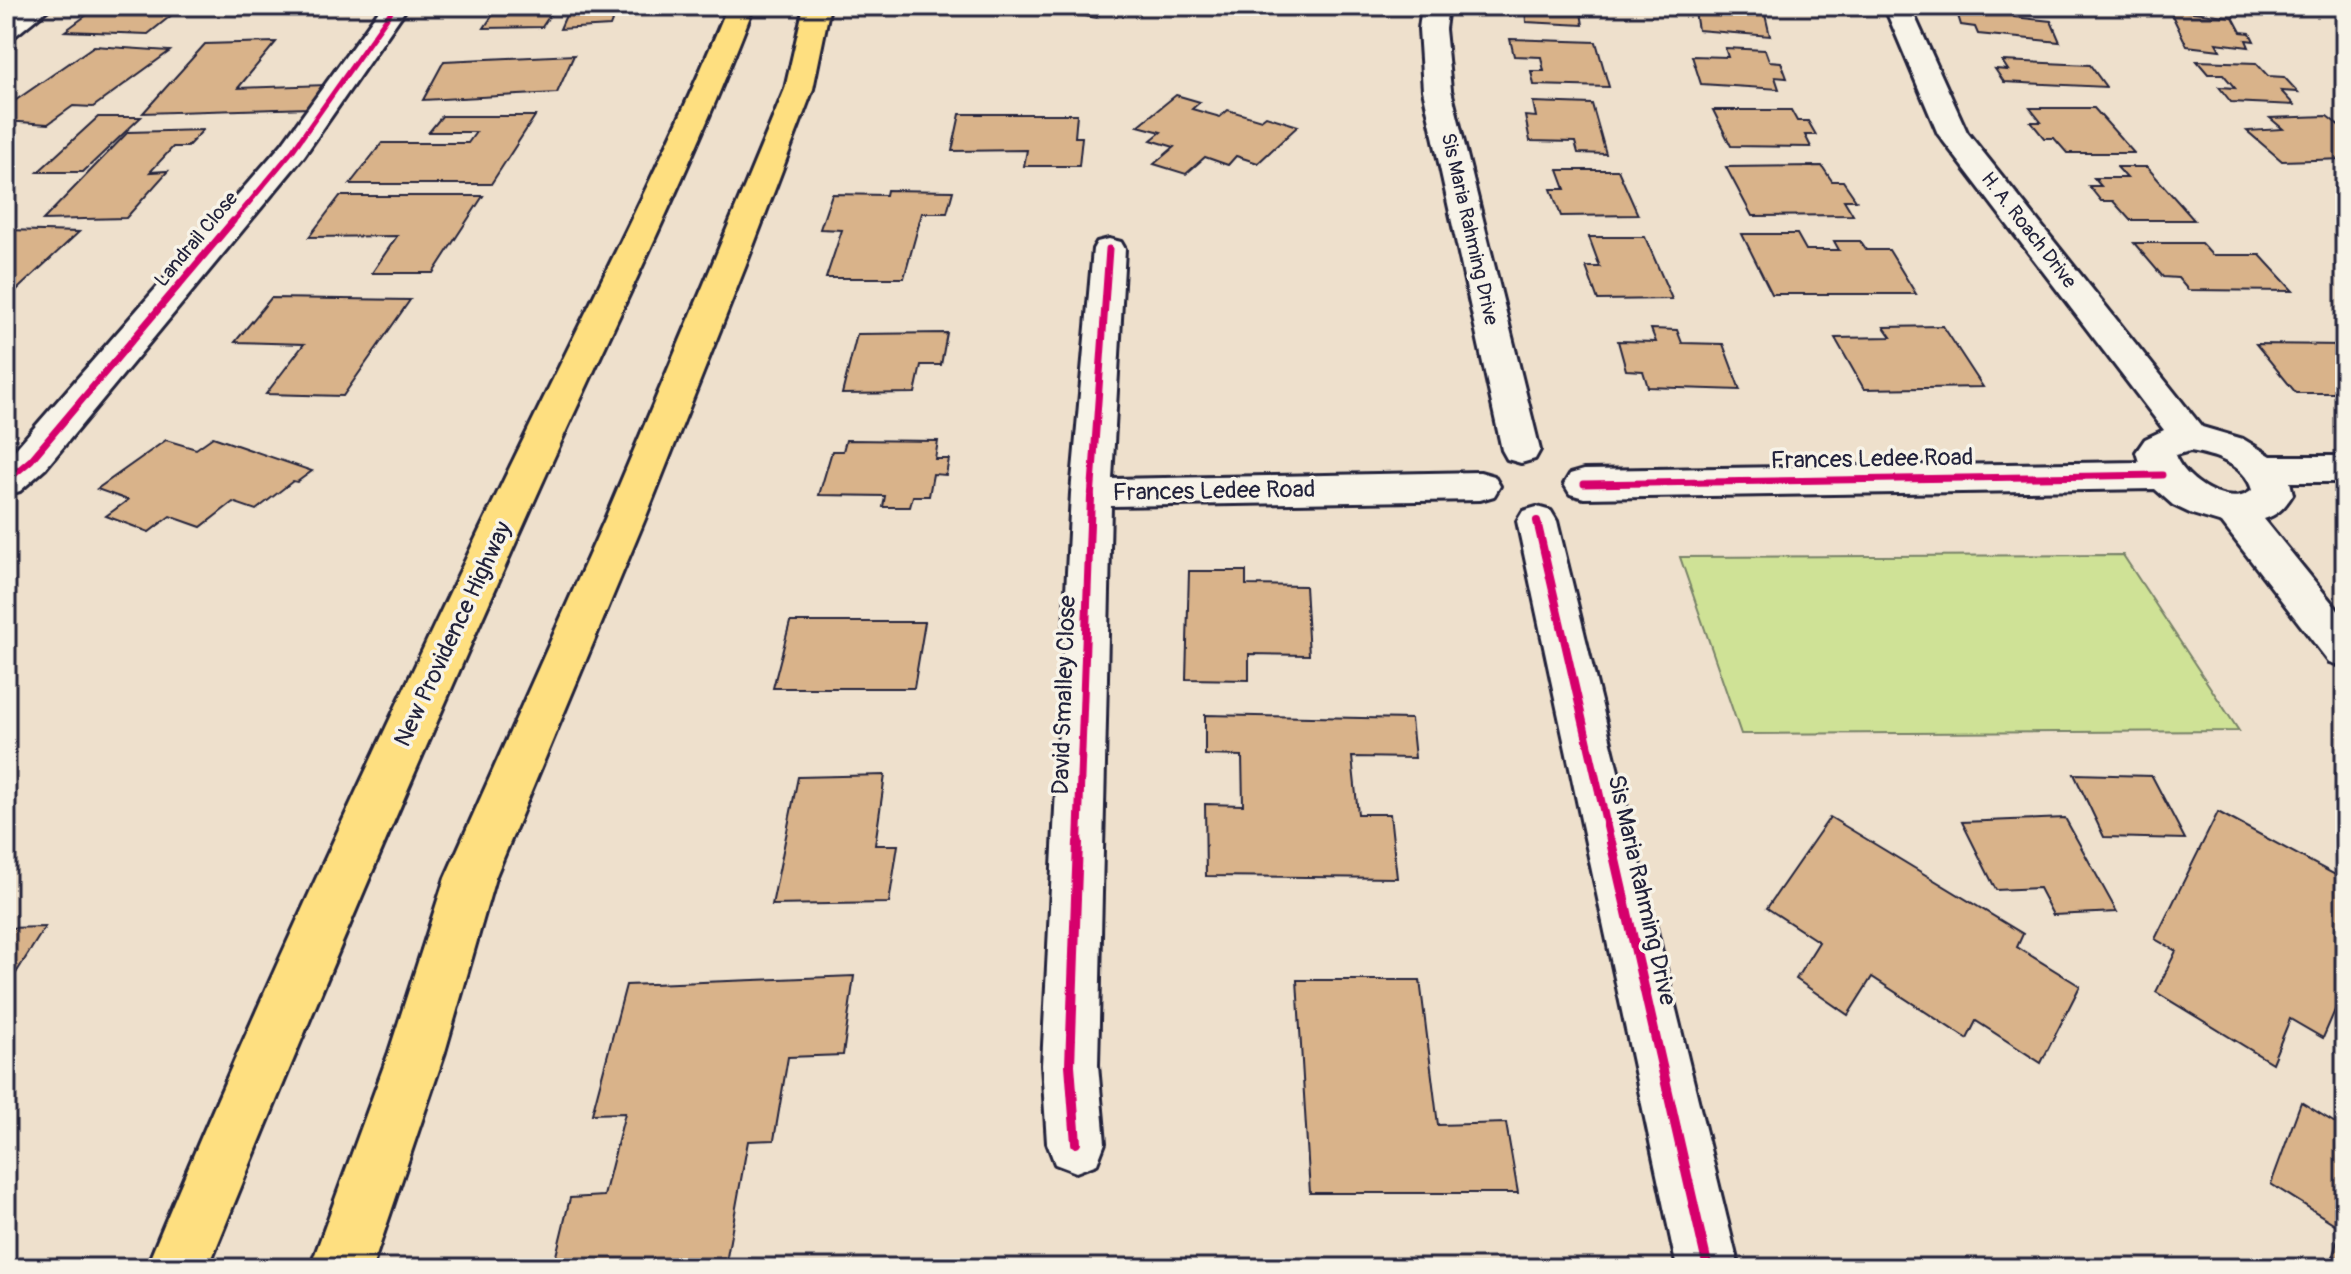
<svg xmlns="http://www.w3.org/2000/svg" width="2351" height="1274" font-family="Pangolin,sans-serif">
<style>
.green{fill:#cfe296;stroke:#788268;stroke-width:2}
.building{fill:#d9b38a;stroke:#22223b;stroke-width:2}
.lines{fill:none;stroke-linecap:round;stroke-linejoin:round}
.street-casing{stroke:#22223b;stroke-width:6}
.highway-casing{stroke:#22223b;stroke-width:6}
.street{fill:#f7f3e8;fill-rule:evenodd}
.highway{fill:#fedf80;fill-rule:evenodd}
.cycleway-far3-casing{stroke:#f7f3e8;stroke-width:8}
.cycleway-far2-casing{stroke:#f7f3e8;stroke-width:11}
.cycleway-far1-casing{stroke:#f7f3e8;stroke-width:13}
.cycleway-casing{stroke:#f7f3e8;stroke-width:15}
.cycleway-far3{stroke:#d6006c;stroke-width:5}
.cycleway-far2{stroke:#d6006c;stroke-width:7}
.cycleway-far1{stroke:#d6006c;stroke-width:8}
.cycleway{stroke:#d6006c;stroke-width:10}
.labels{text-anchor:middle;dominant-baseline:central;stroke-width:7;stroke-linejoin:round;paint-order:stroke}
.far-street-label{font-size:20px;fill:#22223b;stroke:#f7f3e8}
.street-label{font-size:24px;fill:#22223b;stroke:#f7f3e8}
</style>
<rect width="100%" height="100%" fill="#eee0cc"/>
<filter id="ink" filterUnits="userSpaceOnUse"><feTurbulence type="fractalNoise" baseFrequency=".0125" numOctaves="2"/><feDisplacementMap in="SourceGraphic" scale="16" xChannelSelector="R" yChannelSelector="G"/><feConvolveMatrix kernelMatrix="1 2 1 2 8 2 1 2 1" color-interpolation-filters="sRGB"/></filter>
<g filter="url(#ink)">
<!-- green -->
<path class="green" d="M 2123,555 L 2239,731 L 1741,734 L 1680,557 Z"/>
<!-- building -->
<g class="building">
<path d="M 99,6 L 183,6 L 148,34 L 65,31 Z"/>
<path d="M 499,6 L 556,6 L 542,27 L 484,28 Z"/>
<path d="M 570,6 L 618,6 L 610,26 L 560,29 Z"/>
<path d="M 1047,6 L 1116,6 L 1113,11 L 1103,9 L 1097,18 L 1043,10 Z"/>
<path d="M 1525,6 L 1580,6 L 1583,25 L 1526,22 Z"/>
<path d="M 1694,6 L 1763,6 L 1770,36 L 1698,30 Z"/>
<path d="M 1955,6 L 2010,9 L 2014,17 L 2051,21 L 2060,42 L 1978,34 L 1975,27 L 1961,25 Z"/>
<path d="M 2169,9 L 2233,17 L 2241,32 L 2250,33 L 2254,41 L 2246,40 L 2249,47 L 2216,43 L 2220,50 L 2187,46 Z"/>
<path d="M 1510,39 L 1596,42 L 1609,87 L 1534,85 L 1531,71 L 1544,71 L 1541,57 L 1514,56 Z"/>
<path d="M 276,42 L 238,88 L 326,85 L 310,108 L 143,113 L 205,44 Z"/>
<path d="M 94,46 L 170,51 L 93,107 L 73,106 L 48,124 L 6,121 L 6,107 Z"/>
<path d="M 1725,48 L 1765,50 L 1769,61 L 1781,62 L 1787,78 L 1775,77 L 1779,89 L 1701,84 L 1692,56 L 1728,57 Z"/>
<path d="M 574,55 L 557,93 L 423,100 L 444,61 Z"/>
<path d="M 2002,61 L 2090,65 L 2106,87 L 2004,82 L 1995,69 L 2008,70 Z"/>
<path d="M 2197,61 L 2256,63 L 2268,76 L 2284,77 L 2298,92 L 2281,91 L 2294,105 L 2231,102 L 2219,87 L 2235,88 L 2223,74 L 2208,74 Z"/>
<path d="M 1176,95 L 1200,102 L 1192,109 L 1220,117 L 1228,110 L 1261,120 L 1266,116 L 1298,126 L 1258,163 L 1236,156 L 1228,165 L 1205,157 L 1186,174 L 1154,164 L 1174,147 L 1151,140 L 1161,132 L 1138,126 Z"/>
<path d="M 1533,102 L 1592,104 L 1606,154 L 1578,153 L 1575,142 L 1530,141 L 1525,116 L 1536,117 Z"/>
<path d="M 2030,108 L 2094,108 L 2134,153 L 2067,153 L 2054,138 L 2044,138 L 2031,122 L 2041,122 Z"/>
<path d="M 1713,110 L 1791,110 L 1797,121 L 1808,121 L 1816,135 L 1805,135 L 1811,147 L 1731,146 Z"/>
<path d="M 960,114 L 1077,114 L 1075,137 L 1082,137 L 1079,166 L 1024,166 L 1027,150 L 952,151 Z"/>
<path d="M 442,116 L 535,116 L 491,184 L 350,184 L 382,143 L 468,143 L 476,132 L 429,132 Z"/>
<path d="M 2327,116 L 2345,130 L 2345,159 L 2282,161 L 2247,131 L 2283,129 L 2270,118 Z"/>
<path d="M 98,117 L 141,117 L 83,172 L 38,172 Z"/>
<path d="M 203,130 L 187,147 L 173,147 L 150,172 L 168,171 L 126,218 L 43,220 L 128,132 Z"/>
<path d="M 1822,166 L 1832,181 L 1843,181 L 1856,200 L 1844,200 L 1853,215 L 1752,216 L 1726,167 Z"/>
<path d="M 2117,167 L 2147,167 L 2194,220 L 2130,220 L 2113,201 L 2101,201 L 2089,186 L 2101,186 L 2094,178 L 2127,178 Z"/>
<path d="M 1558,170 L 1618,170 L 1638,215 L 1561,216 L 1551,189 L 1565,189 Z"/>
<path d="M 887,190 L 953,191 L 947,213 L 922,213 L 904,278 L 826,278 L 842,230 L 820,229 L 832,194 L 886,195 Z"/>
<path d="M 340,196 L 483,196 L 433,273 L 372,273 L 397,236 L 309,237 Z"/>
<path d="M 6,230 L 79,232 L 6,300 Z"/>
<path d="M 1742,234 L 1797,234 L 1806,250 L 1839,250 L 1834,241 L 1860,241 L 1866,250 L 1889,250 L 1916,294 L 1772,294 Z"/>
<path d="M 1589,237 L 1645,237 L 1672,299 L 1598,300 L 1586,267 L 1600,267 Z"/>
<path d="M 2134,243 L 2201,243 L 2212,255 L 2260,255 L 2293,291 L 2188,290 L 2178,278 L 2163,277 Z"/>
<path d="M 271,298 L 410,300 L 343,396 L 266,394 L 304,344 L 235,342 Z"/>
<path d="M 1943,326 L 1983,387 L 1864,389 L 1835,338 L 1891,337 L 1884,327 Z"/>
<path d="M 1651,329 L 1677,330 L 1682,343 L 1723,344 L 1740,390 L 1648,387 L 1643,371 L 1626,370 L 1618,341 L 1656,342 Z"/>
<path d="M 947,333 L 941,365 L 921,365 L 915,393 L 842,394 L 857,334 Z"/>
<path d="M 2256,344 L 2345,345 L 2345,393 L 2296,393 Z"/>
<path d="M 213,437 L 312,471 L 297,482 L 293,481 L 256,510 L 233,502 L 201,527 L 170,516 L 149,532 L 106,516 L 128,500 L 97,489 L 166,440 L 196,449 Z"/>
<path d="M 846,440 L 938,441 L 935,459 L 949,459 L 946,475 L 933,474 L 929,496 L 913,496 L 910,507 L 883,507 L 885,496 L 819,495 L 832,451 L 843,451 Z"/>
<path d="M 1189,571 L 1246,571 L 1246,585 L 1305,586 L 1309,655 L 1249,654 L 1249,680 L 1186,679 Z"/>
<path d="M 790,622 L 925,622 L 914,688 L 773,688 Z"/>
<path d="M 1205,715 L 1411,719 L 1415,758 L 1352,757 L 1358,814 L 1390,814 L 1397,878 L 1206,876 L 1205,804 L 1243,805 L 1242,756 L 1205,755 Z"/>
<path d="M 2074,774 L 2152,776 L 2185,839 L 2104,837 Z"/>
<path d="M 885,775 L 875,845 L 898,845 L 889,903 L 772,905 L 798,777 Z"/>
<path d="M 2218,812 L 2345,880 L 2345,987 L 2323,1038 L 2290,1019 L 2272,1063 L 2156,992 L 2176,951 L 2155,939 Z"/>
<path d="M 1830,817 L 2023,934 L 2017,947 L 2080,986 L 2041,1063 L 1976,1021 L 1967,1039 L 1872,977 L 1848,1015 L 1796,979 L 1819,942 L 1767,908 Z"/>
<path d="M 2065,818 L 2117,912 L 2053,915 L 2039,888 L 1996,890 L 1962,822 Z"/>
<path d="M 45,927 L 6,989 L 6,928 Z"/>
<path d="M 854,976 L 843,1055 L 788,1057 L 774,1140 L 748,1141 L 725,1268 L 553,1268 L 570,1198 L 604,1196 L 625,1113 L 592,1114 L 626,985 Z"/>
<path d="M 1297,980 L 1420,980 L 1438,1125 L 1506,1123 L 1518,1193 L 1310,1193 Z"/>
<path d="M 2301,1102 L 2345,1129 L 2345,1263 L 2333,1255 L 2341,1228 L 2271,1184 Z"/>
</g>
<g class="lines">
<defs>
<g id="street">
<path d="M 22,6 L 52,6 L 15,36 L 6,38 L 6,18 Z"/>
<path d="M 382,6 L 408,6 L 304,156 L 45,469 L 20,491 L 6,495 L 6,460 L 282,144 Z"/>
<path d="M 1422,6 L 1448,6 L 1445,29 L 1451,90 L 1540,450 L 1535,459 L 1521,463 L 1507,459 L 1502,450 L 1423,90 L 1419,29 Z"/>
<path d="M 1884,6 L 1910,6 L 1967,132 L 2202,427 L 2243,439 L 2271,456 L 2345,456 L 2345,482 L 2290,482 L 2293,494 C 2285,507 2278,515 2264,519 L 2345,619 L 2345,667 L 2329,662 L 2222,523 L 2192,514 L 2173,505 L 2155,489 L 1584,498 L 1570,494 L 1564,484 L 1570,474 L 1584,470 L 2139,462 L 2136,452 L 2145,439 L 2164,430 L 1938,134 ZM 2190,451 C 2214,455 2245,464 2252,490 C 2230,511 2183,479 2175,455 Z"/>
<path d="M 1109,239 L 1121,242 L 1125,249 L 1112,479 L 1480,472 L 1494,476 L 1500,486 L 1494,496 L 1480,500 L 1111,506 L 1098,1065 L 1105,1143 L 1097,1164 L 1076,1172 L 1055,1164 L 1047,1143 L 1042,1065 L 1071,493 L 1093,249 L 1097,242 Z"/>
<path d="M 1537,507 L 1551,511 L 1557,521 L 1739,1268 L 1677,1268 L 1517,521 L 1523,511 Z"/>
</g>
<g id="highway">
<path d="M 728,6 L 754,6 C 691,170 613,326 541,486 C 425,745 314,1005 208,1268 L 146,1268 C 258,997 383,731 510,467 C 584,314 663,163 728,6 Z"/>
<path d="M 804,6 L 830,6 L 813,89 L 746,265 L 645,519 L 495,878 L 445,1052 L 372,1268 L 310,1268 L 389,1052 L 445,878 L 605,519 L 712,265 L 785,89 Z"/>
</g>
</defs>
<!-- street casing -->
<use href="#street" class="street-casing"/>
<!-- highway casing -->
<use href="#highway" class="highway-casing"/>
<!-- street -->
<use href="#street" class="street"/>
<!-- highway -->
<use href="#highway" class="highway"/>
<defs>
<path id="cycleway-far3" d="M 232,223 L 293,150 L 395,6"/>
<g id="cycleway-far2">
<path d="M 6,481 L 31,460 L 233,221"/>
<path d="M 1584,484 L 2162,475"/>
<path d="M 1091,499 L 1109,249"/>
</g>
<g id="cycleway-far1">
<path d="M 1537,521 L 1611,844"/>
<path d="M 1078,844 L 1091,497"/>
</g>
<g id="cycleway">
<path d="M 1611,842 L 1708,1268"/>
<path d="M 1076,1143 L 1070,1065 L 1078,842"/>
</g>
</defs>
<!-- cycleway-far3 casing -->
<use href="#cycleway-far3" class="cycleway-far3-casing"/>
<!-- cycleway-far2 casing -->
<use href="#cycleway-far2" class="cycleway-far2-casing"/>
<!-- cycleway-far1 casing -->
<use href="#cycleway-far1" class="cycleway-far1-casing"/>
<!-- cycleway casing -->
<use href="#cycleway" class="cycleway-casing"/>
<!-- cycleway-far3 -->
<use href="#cycleway-far3" class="cycleway-far3"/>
<!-- cycleway-far2 -->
<use href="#cycleway-far2" class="cycleway-far2"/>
<!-- cycleway-far1 -->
<use href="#cycleway-far1" class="cycleway-far1"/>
<!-- cycleway -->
<use href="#cycleway" class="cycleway"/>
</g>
</g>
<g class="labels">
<!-- far-street labels -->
<g class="far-street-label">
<text transform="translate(1470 229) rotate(77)">Sis Maria Rahming Drive</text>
<text transform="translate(2029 230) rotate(52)">H. A. Roach Drive</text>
<text transform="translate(196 239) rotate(-50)">Landrail Close</text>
</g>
<!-- street labels -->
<g class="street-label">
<text transform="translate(1872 459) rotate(-1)">Frances Ledee Road</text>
<text transform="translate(1214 491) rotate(-1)">Frances Ledee Road</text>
<text transform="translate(453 634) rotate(-65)">New Providence Highway</text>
<text transform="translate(1064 695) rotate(-88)">David Smalley Close</text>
<text transform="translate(1642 890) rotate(77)">Sis Maria Rahming Drive</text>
</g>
</g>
<!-- margin -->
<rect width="2351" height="1274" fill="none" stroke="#f7f3e8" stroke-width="32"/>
<rect x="16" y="16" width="2319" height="1242" fill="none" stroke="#22223b" stroke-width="3" filter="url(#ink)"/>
</svg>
